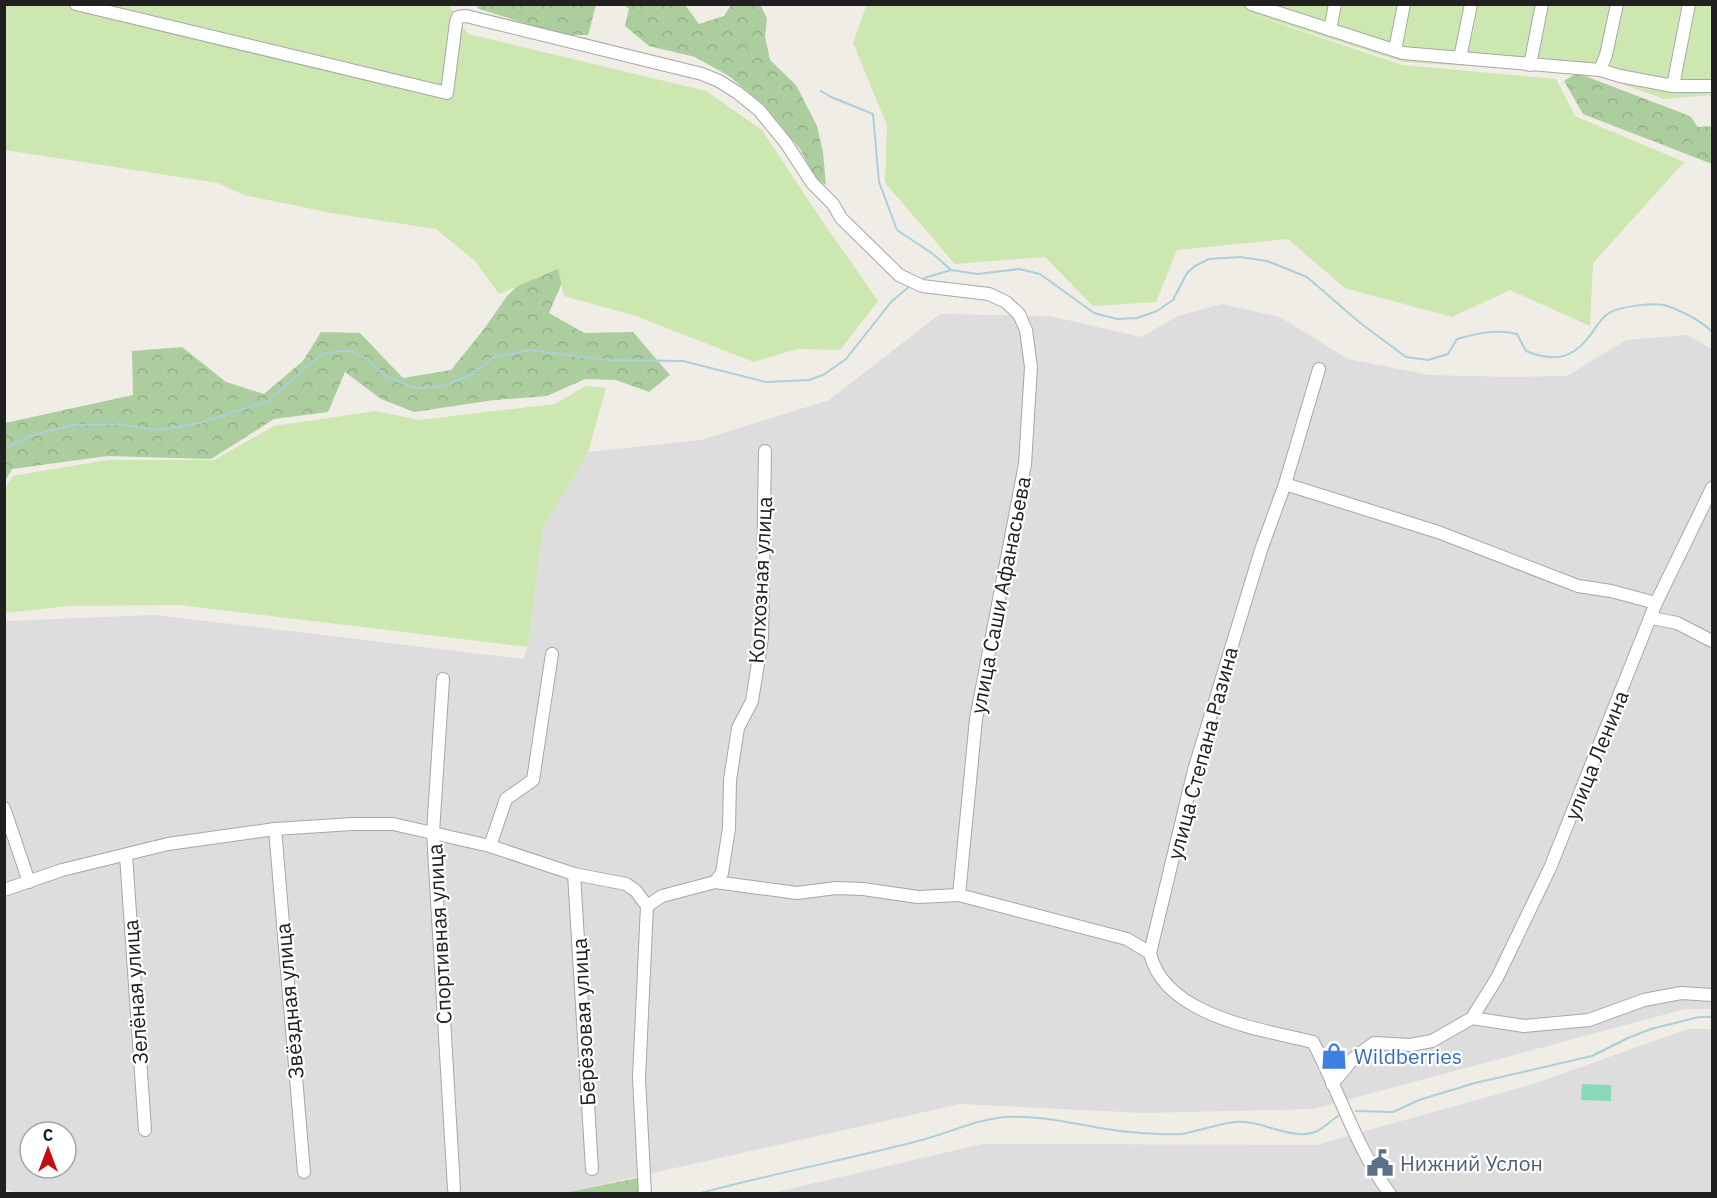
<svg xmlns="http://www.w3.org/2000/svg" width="1717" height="1198" font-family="'IBM Plex Sans',sans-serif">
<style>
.residential{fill:#dedddd;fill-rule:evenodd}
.forest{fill:url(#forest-crowns)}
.garden{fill:#cce7af}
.pitch{fill:#89dab9}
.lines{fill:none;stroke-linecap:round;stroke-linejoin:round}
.stream{stroke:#a9d0db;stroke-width:2}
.minor-casing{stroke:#a7a7a7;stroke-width:14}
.minor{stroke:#fff;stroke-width:12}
.labels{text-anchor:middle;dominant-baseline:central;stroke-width:4.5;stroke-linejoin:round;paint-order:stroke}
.street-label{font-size:21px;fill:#202020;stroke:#fff}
.shop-label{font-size:21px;fill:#366cbe;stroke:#fff;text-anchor:start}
.service-label{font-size:21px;fill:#4e5e75;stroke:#fff;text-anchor:start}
</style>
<defs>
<pattern id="forest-crowns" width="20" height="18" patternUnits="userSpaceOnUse" patternTransform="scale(1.5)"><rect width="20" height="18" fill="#accd9e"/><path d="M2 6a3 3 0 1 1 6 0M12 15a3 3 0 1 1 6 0" fill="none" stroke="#94b088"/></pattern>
</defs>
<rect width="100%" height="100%" fill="#f0ece6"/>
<!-- residential -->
<g class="residential">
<path d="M 1222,304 L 1280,317 L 1348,359 L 1429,375 L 1513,377 L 1567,376 L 1626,340 L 1687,335 L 1712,349 L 1712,1009 L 1685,1009 L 1313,1109 L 1144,1113 L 960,1104 L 564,1193 L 197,1194 L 194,1192 L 169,1194 L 16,1193 L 4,1189 L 4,621 L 155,615 L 523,659 L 528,647 L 543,528 L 588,452 L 701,440 L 829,400 L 940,314 L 1050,316 L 1141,337 L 1178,316 ZM 30,1132 L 66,1132 L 66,1168 L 30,1168 Z"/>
<path d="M 1688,1029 L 1712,1029 L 1712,1193 L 768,1194 L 982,1144 L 1316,1145 L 1533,1084 Z"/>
</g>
<!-- forest -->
<g class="forest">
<path d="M 476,5 L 596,5 L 588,35 L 563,35 L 479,9 Z"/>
<path d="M 624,5 L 685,5 L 699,24 L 724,16 L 731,5 L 760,5 L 767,18 L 765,37 L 770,60 L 796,85 L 817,126 L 823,152 L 826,185 L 816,179 L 800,149 L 765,106 L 729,76 L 695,57 L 649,46 L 625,26 L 629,9 Z"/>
<path d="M 1577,73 L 1690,116 L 1698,127 L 1712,126 L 1712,164 L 1583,114 L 1564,81 Z"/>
<path d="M 548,256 L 572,259 L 549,313 L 584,333 L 633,332 L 670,375 L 649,392 L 616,380 L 585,379 L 547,396 L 494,400 L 414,412 L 381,399 L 345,372 L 328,412 L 274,419 L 211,459 L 108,456 L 12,469 L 5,481 L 4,422 L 5,423 L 133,395 L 132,351 L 182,347 L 226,382 L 264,394 L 303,361 L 321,332 L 360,333 L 403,378 L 451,370 L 484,329 L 507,296 Z"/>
<path d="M 642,1177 L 641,1193 L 564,1193 Z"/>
</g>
<!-- garden -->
<g class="garden">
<path d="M 867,4 L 1712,5 L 1712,95 L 1664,99 L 1591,73 L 1403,62 L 1233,8 L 1402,65 L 1556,79 L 1575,116 L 1684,162 L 1593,263 L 1590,326 L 1510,290 L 1452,317 L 1345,288 L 1288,239 L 1177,250 L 1156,302 L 1093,306 L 1045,257 L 955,264 L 885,183 L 887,125 L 853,43 Z"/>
<path d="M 4,5 L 449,5 L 468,34 L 706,91 L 762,130 L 814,209 L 878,301 L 840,350 L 797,349 L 754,362 L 633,315 L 564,296 L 558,269 L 499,294 L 475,261 L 436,229 L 331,213 L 244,195 L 218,183 L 5,150 Z"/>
<path d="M 586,386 L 606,388 L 588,452 L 543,528 L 528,647 L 179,605 L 68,606 L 5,613 L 5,489 L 13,476 L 107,460 L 214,460 L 274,426 L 376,411 L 419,420 L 555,404 Z"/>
</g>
<!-- pitch -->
<path class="pitch" d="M 1582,1084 L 1611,1085 L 1611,1101 L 1581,1100 Z"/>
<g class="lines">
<!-- stream -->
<g class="stream">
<path d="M 821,91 L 831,97 L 873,114 L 879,182 L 897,230 L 933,254 L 951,270 L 978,274 L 1019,269 L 1040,274 L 1094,313 L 1117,319 L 1137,318 L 1157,311 L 1173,300 L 1187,273 L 1195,266 L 1209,259 L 1240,257 L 1267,261 L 1307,277 L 1359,322 L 1406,357 L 1428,360 L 1448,354 L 1457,339 C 1478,333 1496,329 1517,334 L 1526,351 C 1551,361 1570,361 1588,338 C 1595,330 1599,319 1609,313 C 1621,306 1655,302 1668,306 C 1683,312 1702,321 1712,332"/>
<path d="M 924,278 L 951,270"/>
<path d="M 4,449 L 30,436 L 73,425 L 117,424 L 159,430 L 200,423 L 268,401 L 312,362 L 324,354 L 338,351 L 352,351 L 364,358 L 387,377 L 415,388 L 444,386 L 471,375 L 494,357 L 530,350 L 607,360 L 683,361 L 766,382 L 809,380 L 823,375 L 846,359 L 891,302 L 911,285"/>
<path d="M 1356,1111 L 1393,1112 L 1419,1100 L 1475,1083 L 1592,1056 L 1628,1038 L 1651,1029 L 1699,1017 L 1712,1017"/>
<path d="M 697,1194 C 771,1174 845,1160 918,1141 C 947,1134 976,1119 1006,1117 C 1051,1114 1095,1131 1141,1133 C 1154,1134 1169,1135 1182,1134 C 1199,1131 1217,1124 1235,1122 C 1259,1119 1293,1141 1315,1132 C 1323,1129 1330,1121 1338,1116"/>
</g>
<defs>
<g id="minor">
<path d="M 76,4 L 447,93 L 456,22 L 458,17 L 466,16 L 702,74 L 719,81 L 738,93 L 759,110 L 786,143 L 812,183 L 833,204 L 841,218 L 899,275 L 922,286 L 989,294 L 1006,302 L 1019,314 L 1026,330 L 1031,367 L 1025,464 L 976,719 L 959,895"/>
<path d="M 1251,4 L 1403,53 L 1600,70 L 1620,76 L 1673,86 L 1712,86"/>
<path d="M 1330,30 L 1335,4"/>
<path d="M 1395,50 L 1404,4"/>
<path d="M 1460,58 L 1471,4"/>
<path d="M 1530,65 L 1542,4"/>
<path d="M 1600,70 L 1606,55 L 1617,4"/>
<path d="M 1673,86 L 1689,4"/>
<path d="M 1319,369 L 1285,484 L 1261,550 L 1194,770 L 1150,953 C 1164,1016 1260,1029 1313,1042 C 1339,1091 1357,1150 1390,1194"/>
<path d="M 1285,484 L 1438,532 L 1578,586 L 1611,591 L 1656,603"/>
<path d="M 1652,618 L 1677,623 L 1712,641"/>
<path d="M 443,679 L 433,832 L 454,1189"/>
<path d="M 4,808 L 29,882"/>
<path d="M 275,829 L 304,1172"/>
<path d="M 490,846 L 506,799 L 533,780 L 552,654"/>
<path d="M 126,855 L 145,1130"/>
<path d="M 574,874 L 592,1169"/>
<path d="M 715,882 L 722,873 L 729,828 L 730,780 L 738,728 L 752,701 L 762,638 L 765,451"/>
<path d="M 4,890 L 62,870 L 168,844 L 275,829 L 352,824 L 393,824 L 490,846 L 574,874 L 626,884 L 636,891 L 647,906 L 662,896 L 715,882 L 797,893 L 836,888 L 863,889 L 918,897 L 959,895 L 1127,939 L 1150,953"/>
<path d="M 1472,1018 L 1524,1026 L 1589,1020 L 1644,1000 L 1681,993 L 1712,995"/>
<path d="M 1332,1084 L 1354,1058 L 1374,1043 L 1410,1045 L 1432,1041 L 1472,1018 L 1497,978 L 1550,868 L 1656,603 L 1712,488"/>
<path d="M 645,1194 L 639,1078 L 647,906"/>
</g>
</defs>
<!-- minor casing -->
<use href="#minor" class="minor-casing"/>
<!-- minor -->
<use href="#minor" class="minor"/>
</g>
<!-- icons -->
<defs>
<symbol id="shop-bare" viewBox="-9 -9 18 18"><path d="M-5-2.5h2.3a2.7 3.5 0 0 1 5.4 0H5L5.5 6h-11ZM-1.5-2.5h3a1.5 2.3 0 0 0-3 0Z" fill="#3f7fe0" stroke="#fff" stroke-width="2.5" paint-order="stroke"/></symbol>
<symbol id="civic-bare" viewBox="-9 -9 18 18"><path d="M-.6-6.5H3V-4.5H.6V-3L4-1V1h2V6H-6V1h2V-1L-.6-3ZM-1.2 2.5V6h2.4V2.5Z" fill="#5c6f8a" stroke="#fff" stroke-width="2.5" paint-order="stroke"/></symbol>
</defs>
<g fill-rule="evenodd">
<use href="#shop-bare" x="1315" y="1037" width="38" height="38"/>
<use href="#civic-bare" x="1361" y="1144" width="38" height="38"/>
</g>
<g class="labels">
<!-- street labels -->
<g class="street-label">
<text transform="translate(760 580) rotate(-87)">Колхозная улица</text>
<text transform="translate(1000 595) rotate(-79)">улица Саши Афанасьева</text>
<text transform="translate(1202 753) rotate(-75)">улица Степана Разина</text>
<text transform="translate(1596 755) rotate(-68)">улица Ленина</text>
<text transform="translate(439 934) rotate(-93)">Спортивная улица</text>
<text transform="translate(135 992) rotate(-94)">Зелёная улица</text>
<text transform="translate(289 1001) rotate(-95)">Звёздная улица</text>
<text transform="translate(583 1022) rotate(-93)">Берёзовая улица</text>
</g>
<!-- shop labels -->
<g class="shop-label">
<text x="1354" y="1056">Wildberries</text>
</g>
<!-- service labels -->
<g class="service-label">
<text x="1400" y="1163">Нижний Услон</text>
</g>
</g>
<!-- border -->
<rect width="1717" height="1198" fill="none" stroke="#202020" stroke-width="12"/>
<!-- north arrow -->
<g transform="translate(48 1150)"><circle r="28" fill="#ffffff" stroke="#a6a6a6" stroke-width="1.5"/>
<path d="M0-4.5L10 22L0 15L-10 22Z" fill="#c40b0e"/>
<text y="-9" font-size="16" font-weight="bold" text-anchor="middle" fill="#202020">С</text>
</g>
</svg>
